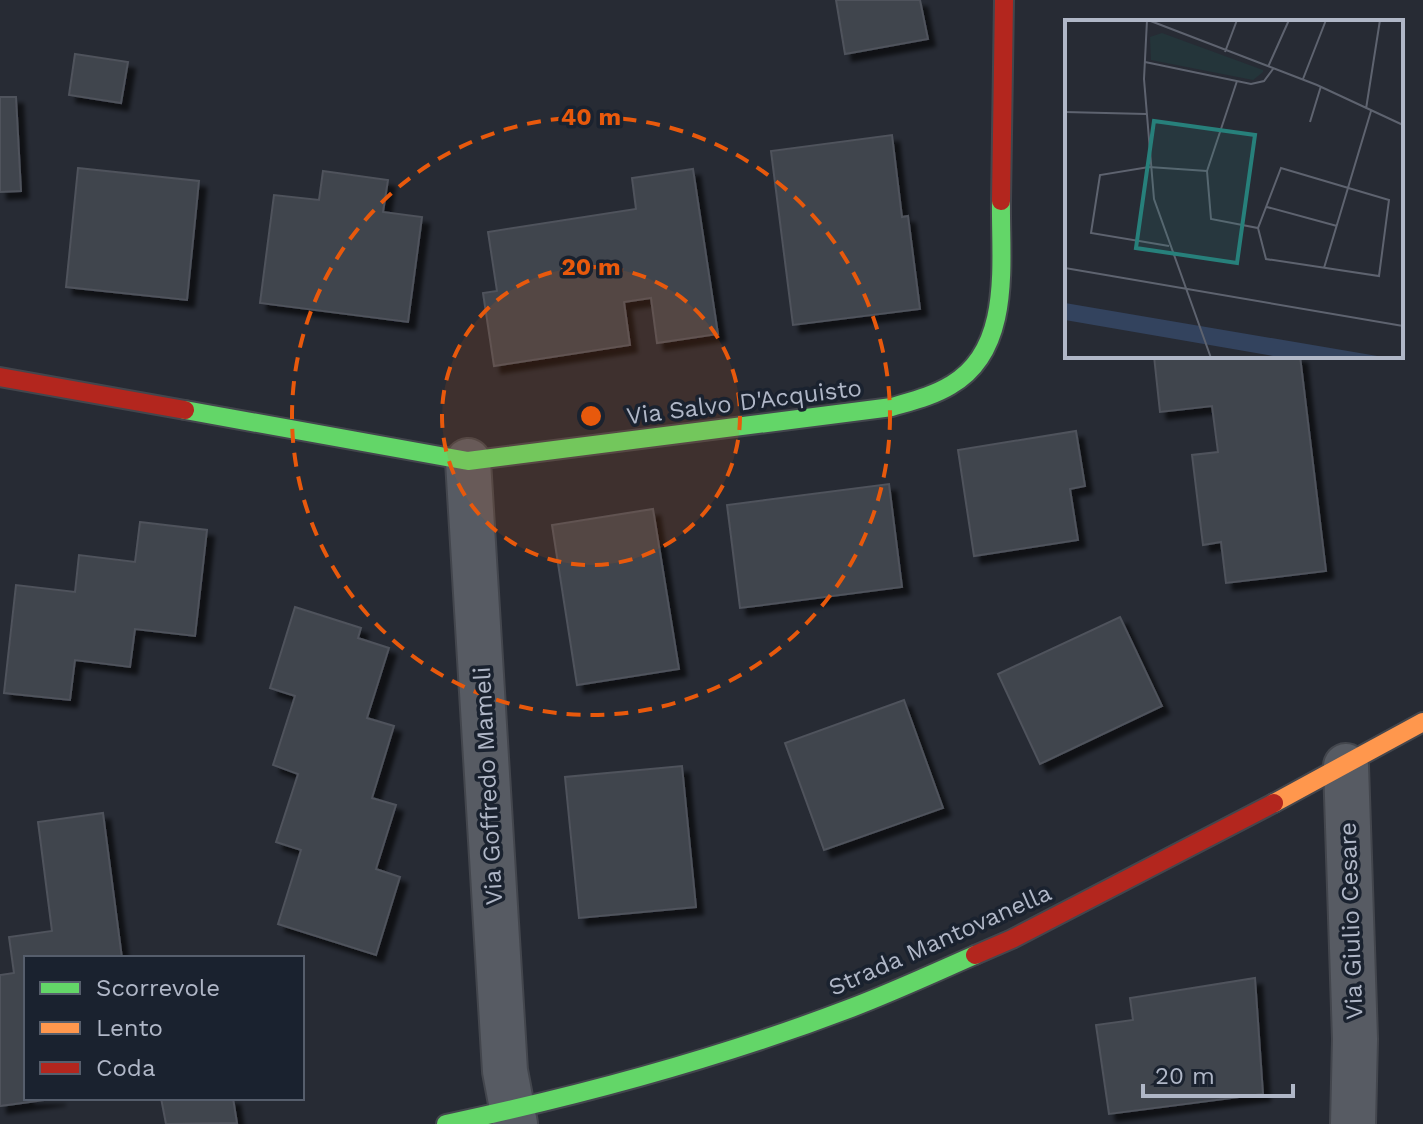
<svg xmlns="http://www.w3.org/2000/svg" width="1423" height="1124" font-family="'Work Sans',sans-serif">
<style>
.building{fill:#41454d;stroke:#4f535c;stroke-width:2;filter:url(#shadow)}
.lines{fill:none;stroke-linecap:round;stroke-linejoin:round}
.street-casing{stroke:#43464d;stroke-width:48}
.fast-casing{stroke:#43464d;stroke-width:22}
.slow-casing{stroke:#43464d;stroke-width:22}
.jam-casing{stroke:#43464d;stroke-width:22}
.street{stroke:#575b63;stroke-width:44}
.fast{stroke:#63d668;stroke-width:18}
.slow{stroke:#ff974d;stroke-width:18}
.jam{stroke:#b3261e;stroke-width:18}
.ring{fill:none;stroke:#e8590c;stroke-width:4;stroke-dasharray:14 10}
.labels{text-anchor:middle;dominant-baseline:central;stroke-width:7;stroke-linejoin:round;paint-order:stroke}
.street-label{font-size:24px;fill:#b0b7c7;stroke:#1a222f}
.inset-road{fill:none;stroke:#5e636f;stroke-width:2}
.view{fill:#27807b;fill-opacity:0.15;stroke:#27807b;stroke-width:4}
.inset-edge{fill:none;stroke:#b0b7c7;stroke-width:4}
.centre{fill:#e8590c;stroke:#1a222f;stroke-width:4}
.ring-label{font-size:24px;text-anchor:middle;font-weight:bold;fill:#e8590c;stroke:#1a222f;stroke-width:7;stroke-linejoin:round;paint-order:stroke}
</style>
<defs>
<filter id="shadow"><feDropShadow dx="7" dy="7" stdDeviation="2" flood-color="#0009"/></filter>
</defs>
<rect width="100%" height="100%" fill="#272b34"/>
<!-- building -->
<g class="building">
<path d="M 836,0 L 920,0 L 928,39 L 845,54 Z"/>
<path d="M 75,54 L 128,62 L 121,103 L 69,95 Z"/>
<path d="M 0,97 L 16,97 L 21,191 L 0,192 Z"/>
<path d="M 892,135 L 902,217 L 908,216 L 920,309 L 793,325 L 771,151 Z"/>
<path d="M 78,168 L 199,181 L 187,300 L 66,287 Z"/>
<path d="M 693,169 L 718,334 L 657,343 L 651,298 L 624,302 L 630,345 L 494,366 L 483,293 L 497,291 L 488,232 L 636,209 L 632,178 Z"/>
<path d="M 323,171 L 388,180 L 383,212 L 422,217 L 408,322 L 260,303 L 274,195 L 319,200 Z"/>
<path d="M 1154,356 L 1300,356 L 1326,571 L 1226,583 L 1221,542 L 1203,545 L 1192,455 L 1218,452 L 1212,406 L 1160,412 Z"/>
<path d="M 1076,431 L 1085,486 L 1070,489 L 1078,540 L 974,556 L 958,450 Z"/>
<path d="M 889,484 L 902,587 L 740,608 L 727,505 Z"/>
<path d="M 653,509 L 679,669 L 577,685 L 552,525 Z"/>
<path d="M 140,522 L 207,530 L 195,636 L 135,629 L 130,667 L 75,660 L 70,700 L 4,693 L 16,585 L 75,592 L 79,555 L 135,562 Z"/>
<path d="M 295,607 L 361,628 L 358,638 L 389,648 L 367,718 L 394,726 L 372,798 L 396,805 L 376,869 L 400,877 L 376,955 L 278,924 L 301,850 L 276,842 L 298,774 L 273,765 L 295,696 L 270,688 Z"/>
<path d="M 1120,617 L 1162,706 L 1040,764 L 998,674 Z"/>
<path d="M 904,700 L 943,808 L 824,850 L 785,743 Z"/>
<path d="M 682,766 L 696,907 L 579,918 L 565,777 Z"/>
<path d="M 103,813 L 122,958 L 26,958 L 26,1098 L 59,1098 L 0,1106 L 0,975 L 14,973 L 9,937 L 52,931 L 38,822 Z"/>
<path d="M 1255,978 L 1263,1094 L 1109,1114 L 1096,1025 L 1133,1020 L 1130,998 Z"/>
<path d="M 161,1098 L 233,1098 L 237,1123 L 166,1124 Z"/>
</g>
<g class="lines">
<defs>
<g id="street">
<path d="M 468,461 L 505,1071 L 515,1124"/>
<path d="M 1346,766 L 1355,1039 L 1353,1124"/>
</g>
<g id="fast">
<path d="M 185,410 L 468,461 L 892,407 C 912,401 933,396 951,385 C 1013,349 1000,262 1001,201"/>
<path d="M 446,1124 C 583,1095 720,1058 851,1008 C 893,992 934,973 975,955"/>
</g>
<path id="slow" d="M 1274,803 L 1423,722"/>
<g id="jam">
<path d="M 1001,201 L 1004,0"/>
<path d="M 0,377 L 185,410"/>
<path d="M 975,955 L 1012,939 L 1274,803"/>
</g>
</defs>
<!-- street casing -->
<use href="#street" class="street-casing"/>
<!-- fast casing -->
<use href="#fast" class="fast-casing"/>
<!-- slow casing -->
<use href="#slow" class="slow-casing"/>
<!-- jam casing -->
<use href="#jam" class="jam-casing"/>
<!-- street -->
<use href="#street" class="street"/>
<!-- fast -->
<use href="#fast" class="fast"/>
<!-- slow -->
<use href="#slow" class="slow"/>
<!-- jam -->
<use href="#jam" class="jam"/>
</g>
<!-- distance rings -->
<circle cx="591" cy="416" r="149" fill="#e8590c" fill-opacity=".12"/>
<g class="ring">
<circle cx="591" cy="416" r="149"/>
<circle cx="591" cy="416" r="299"/>
</g>
<g class="labels">
<!-- street labels -->
<g class="street-label">
<text transform="translate(744 402) rotate(-7)">Via Salvo D'Acquisto</text>
<text transform="translate(488 786) rotate(-93)">Via Goffredo Mameli</text>
<text transform="translate(1351 921) rotate(-92)">Via Giulio Cesare</text>
<text transform="translate(940 940) rotate(-24)">Strada Mantovanella</text>
</g>
</g>
<!-- overview -->
<g transform="translate(1065 20)">
<rect width="338" height="338" fill="#272b34"/>
<path d="M 97,13 L 198,50 L 198,52 L 188,60 L 86,40 L 85,17 Z" fill="#24353a"/>
<path d="M 0,283 L 324,338 L 220,338 L 0,300 Z" fill="#33435e"/>
<path class="inset-road" d="M 82,0 L 79,59 L 89,179 L 146,338M 83,0 L 252,65 L 338,105M 160,32 L 172,0M 80,42 L 186,64 L 199,61 L 208,49M 203,47 L 224,0M 238,59 L 261,0M 172,61 L 142,151 L 146,199 L 193,208 L 216,148 L 324,180 L 314,256 L 201,239 L 193,208M 301,89 L 315,0M 0,92 L 81,94M 245,102 L 256,66M 202,187 L 272,206M 104,226 L 26,213 L 35,155 L 84,147 L 142,151M 0,248 L 338,306M 259,248 L 306,91"/>
<path class="view" d="M 89,101 L 190,115 L 172,243 L 71,228 Z"/>
<rect width="338" height="338" class="inset-edge"/>
</g>
<circle cx="591" cy="416" r="12" class="centre"/>
<g class="ring-label">
<text x="591" y="125">40 m</text>
<text x="591" y="275">20 m</text>
</g>
<!-- legend -->
<rect x="24" y="956" width="280" height="144" fill="#1a222f" stroke="#565e6c" stroke-width="2"/>
<rect x="40" y="982" width="40" height="12" fill="#63d668" stroke="#565e6c" stroke-width="2"/>
<text x="96" y="996" font-size="24" fill="#b0b7c7">Scorrevole</text>
<rect x="40" y="1022" width="40" height="12" fill="#ff974d" stroke="#565e6c" stroke-width="2"/>
<text x="96" y="1036" font-size="24" fill="#b0b7c7">Lento</text>
<rect x="40" y="1062" width="40" height="12" fill="#b3261e" stroke="#565e6c" stroke-width="2"/>
<text x="96" y="1076" font-size="24" fill="#b0b7c7">Coda</text>
<!-- scale -->
<path d="M1143 1084v12h150v-12" fill="none" stroke="#b0b7c7" stroke-width="4"/>
<text x="1155" y="1084" font-size="24" fill="#b0b7c7" stroke="#1a222f" stroke-width="6" paint-order="stroke">20 m</text>
</svg>
